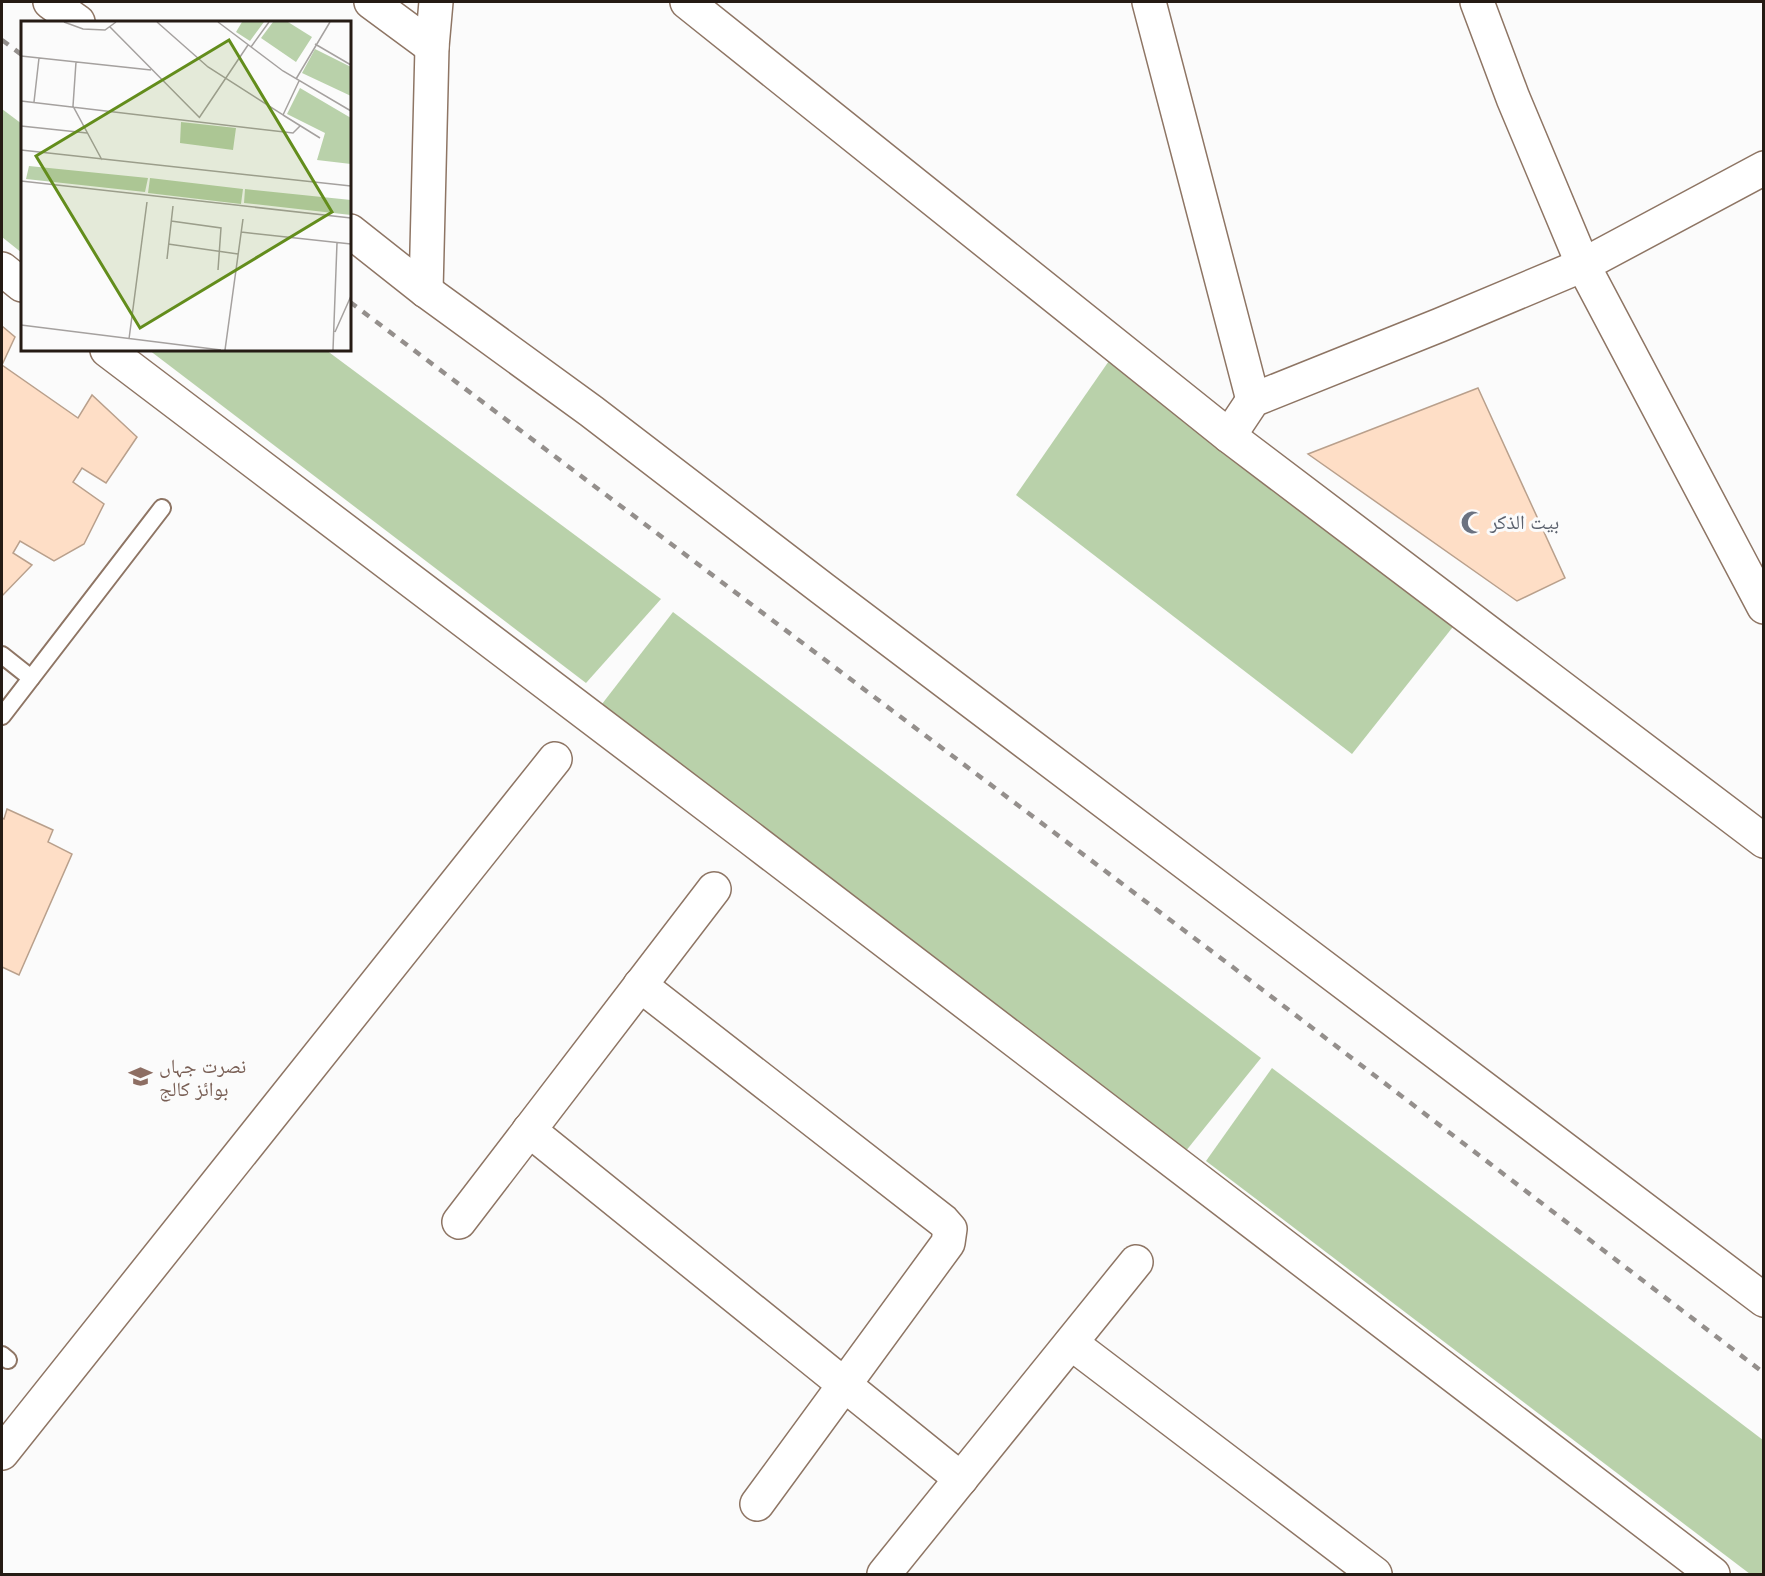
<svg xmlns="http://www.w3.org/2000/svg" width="1765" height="1576" font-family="'DM Sans','Noto Naskh Arabic',sans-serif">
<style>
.green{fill:#b9d1aa}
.building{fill:#fedec6;stroke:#b9a08c;stroke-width:1.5}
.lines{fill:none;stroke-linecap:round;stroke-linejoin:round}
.lane-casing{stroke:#8e7564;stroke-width:20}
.street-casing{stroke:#8e7564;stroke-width:36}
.lane{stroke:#fff;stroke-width:16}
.street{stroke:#fff;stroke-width:33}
.rail{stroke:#948f8c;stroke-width:4.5;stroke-dasharray:8 8;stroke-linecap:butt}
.labels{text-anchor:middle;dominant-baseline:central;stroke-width:6;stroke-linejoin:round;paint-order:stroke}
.worship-label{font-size:20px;fill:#5b616d;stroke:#fbfbfb;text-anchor:start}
.education-label{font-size:20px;fill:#785e54;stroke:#fbfbfb;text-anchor:start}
.inset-road{fill:none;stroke:#a5a19f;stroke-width:1.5}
.view{fill:#638d1c;fill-opacity:0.15;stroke:#638d1c;stroke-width:3}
.inset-edge{fill:none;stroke:#251b14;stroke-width:3}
</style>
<rect width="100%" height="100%" fill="#fbfbfb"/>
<!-- green -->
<g class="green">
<path d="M 2,109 L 22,124 L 22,253 L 2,237 Z"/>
<path d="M 149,350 L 326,350 L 661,599 L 586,683 Z"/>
<path d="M 1111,358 L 1456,623 L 1352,754 L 1016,495 Z"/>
<path d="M 673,612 L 1261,1058 L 1185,1152 L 602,704 Z"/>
<path d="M 1272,1068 L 1763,1440 L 1763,1574 L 1750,1574 L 1206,1161 Z"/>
</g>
<!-- building -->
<g class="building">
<path d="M 2,326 L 15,337 L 2,365 L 78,418 L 92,395 L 137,437 L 106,483 L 82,468 L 73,482 L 104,504 L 84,544 L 54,561 L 20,541 L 13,553 L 32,565 L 2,596 Z"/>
<path d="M 1478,388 L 1565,578 L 1517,601 L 1308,454 Z"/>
<path d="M 7,809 L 53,830 L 48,842 L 72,854 L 19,975 L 2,967 L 2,818 L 4,819 Z"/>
</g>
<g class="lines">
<defs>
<g id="lane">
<path d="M 2,655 L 31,678"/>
<path d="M 2,716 L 162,508"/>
<path d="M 2,1355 L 8,1360"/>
</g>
<g id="street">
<path d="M 50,2 L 78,22"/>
<path d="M 371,2 L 432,47"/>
<path d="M 687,2 L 1229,436 L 1764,841"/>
<path d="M 1149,2 L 1253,400"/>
<path d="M 1477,2 L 1513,98 L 1583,265 L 1764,607"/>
<path d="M 350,231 L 426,291 L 591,411 L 823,589 L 1764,1300"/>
<path d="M 2,269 L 22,285"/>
<path d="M 426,291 L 432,47 L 436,2"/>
<path d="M 107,350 L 749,837 L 1713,1574"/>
<path d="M 1229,436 L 1253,400 L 1440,325 L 1583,265 L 1764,168"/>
<path d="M 640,985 L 943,1221 L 950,1229 L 948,1243 L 757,1504"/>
<path d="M 529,1130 L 961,1479"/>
<path d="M 459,1222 L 714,889"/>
<path d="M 1071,1343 L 1375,1574"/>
<path d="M 2,1453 L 555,759"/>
<path d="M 884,1574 L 1136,1262"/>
</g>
</defs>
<!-- lane casing -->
<use href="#lane" class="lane-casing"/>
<!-- street casing -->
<use href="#street" class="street-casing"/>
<!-- lane -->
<use href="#lane" class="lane"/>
<!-- street -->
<use href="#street" class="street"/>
<!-- rail -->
<g class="rail">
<path d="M 2,40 L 22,55"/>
<path d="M 350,302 L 1230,965 L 1764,1373"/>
</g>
</g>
<!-- icons -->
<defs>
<symbol id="mosque-bare" viewBox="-9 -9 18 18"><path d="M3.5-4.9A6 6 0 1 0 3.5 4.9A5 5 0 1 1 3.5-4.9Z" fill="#6b7280" stroke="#fbfbfb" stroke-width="2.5" paint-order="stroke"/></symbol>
<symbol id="university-bare" viewBox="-9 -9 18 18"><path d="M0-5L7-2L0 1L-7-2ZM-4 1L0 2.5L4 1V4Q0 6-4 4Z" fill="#8d6e63" stroke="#fbfbfb" stroke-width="2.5" paint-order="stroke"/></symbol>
</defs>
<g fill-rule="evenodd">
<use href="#mosque-bare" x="1456" y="506" width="33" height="33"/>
<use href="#university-bare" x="124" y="1060" width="33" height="33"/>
</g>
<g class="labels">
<!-- worship labels -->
<g class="worship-label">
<text x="1490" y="522">بیت الذکر</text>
</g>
<!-- education labels -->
<g class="education-label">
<text x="159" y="1066">نصرت جہاں<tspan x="159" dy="23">بوائز کالج</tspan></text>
</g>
</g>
<!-- overview -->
<g transform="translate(21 21)">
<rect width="330" height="330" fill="#fbfbfb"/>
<path d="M 221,1 L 243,1 L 229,20 L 215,11 ZM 252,1 L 267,1 L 291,16 L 275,41 L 240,17 ZM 294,28 L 330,46 L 330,75 L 281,52 ZM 279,67 L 330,97 L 330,143 L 296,139 L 304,112 L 266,93 ZM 160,101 L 215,107 L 212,129 L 159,122 ZM 8,145 L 127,157 L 124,171 L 5,158 ZM 129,157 L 222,168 L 220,183 L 127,172 ZM 224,168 L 330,179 L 330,194 L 223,182 Z" fill="#b9d1aa"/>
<path class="inset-road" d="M 43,1 L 62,8 L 84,9 L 95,1M 136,1 L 187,46 L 262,94 L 278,60M 197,1 L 262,50 L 330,90M 89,6 L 178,96M 294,23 L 330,44M 230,26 L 248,1M 0,35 L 130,49M 55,41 L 52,85 L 81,139M 275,58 L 309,1M 0,80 L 272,112 L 279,105M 13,81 L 18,37M 262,94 L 299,117M 178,97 L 227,24M 0,105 L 66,112M 0,129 L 330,165M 0,160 L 330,197M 150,200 L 200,207 L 197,249M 220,211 L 330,223M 147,223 L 217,233M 146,238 L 152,185M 0,304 L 200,329M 314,311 L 330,275M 108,318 L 126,181M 204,329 L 222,198M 312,329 L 316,222"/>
<path class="view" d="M 208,19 L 311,191 L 119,307 L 15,135 Z"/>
<rect width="330" height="330" class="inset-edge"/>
</g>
<!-- border -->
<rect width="1765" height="1576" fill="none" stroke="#251b14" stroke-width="6"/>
</svg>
